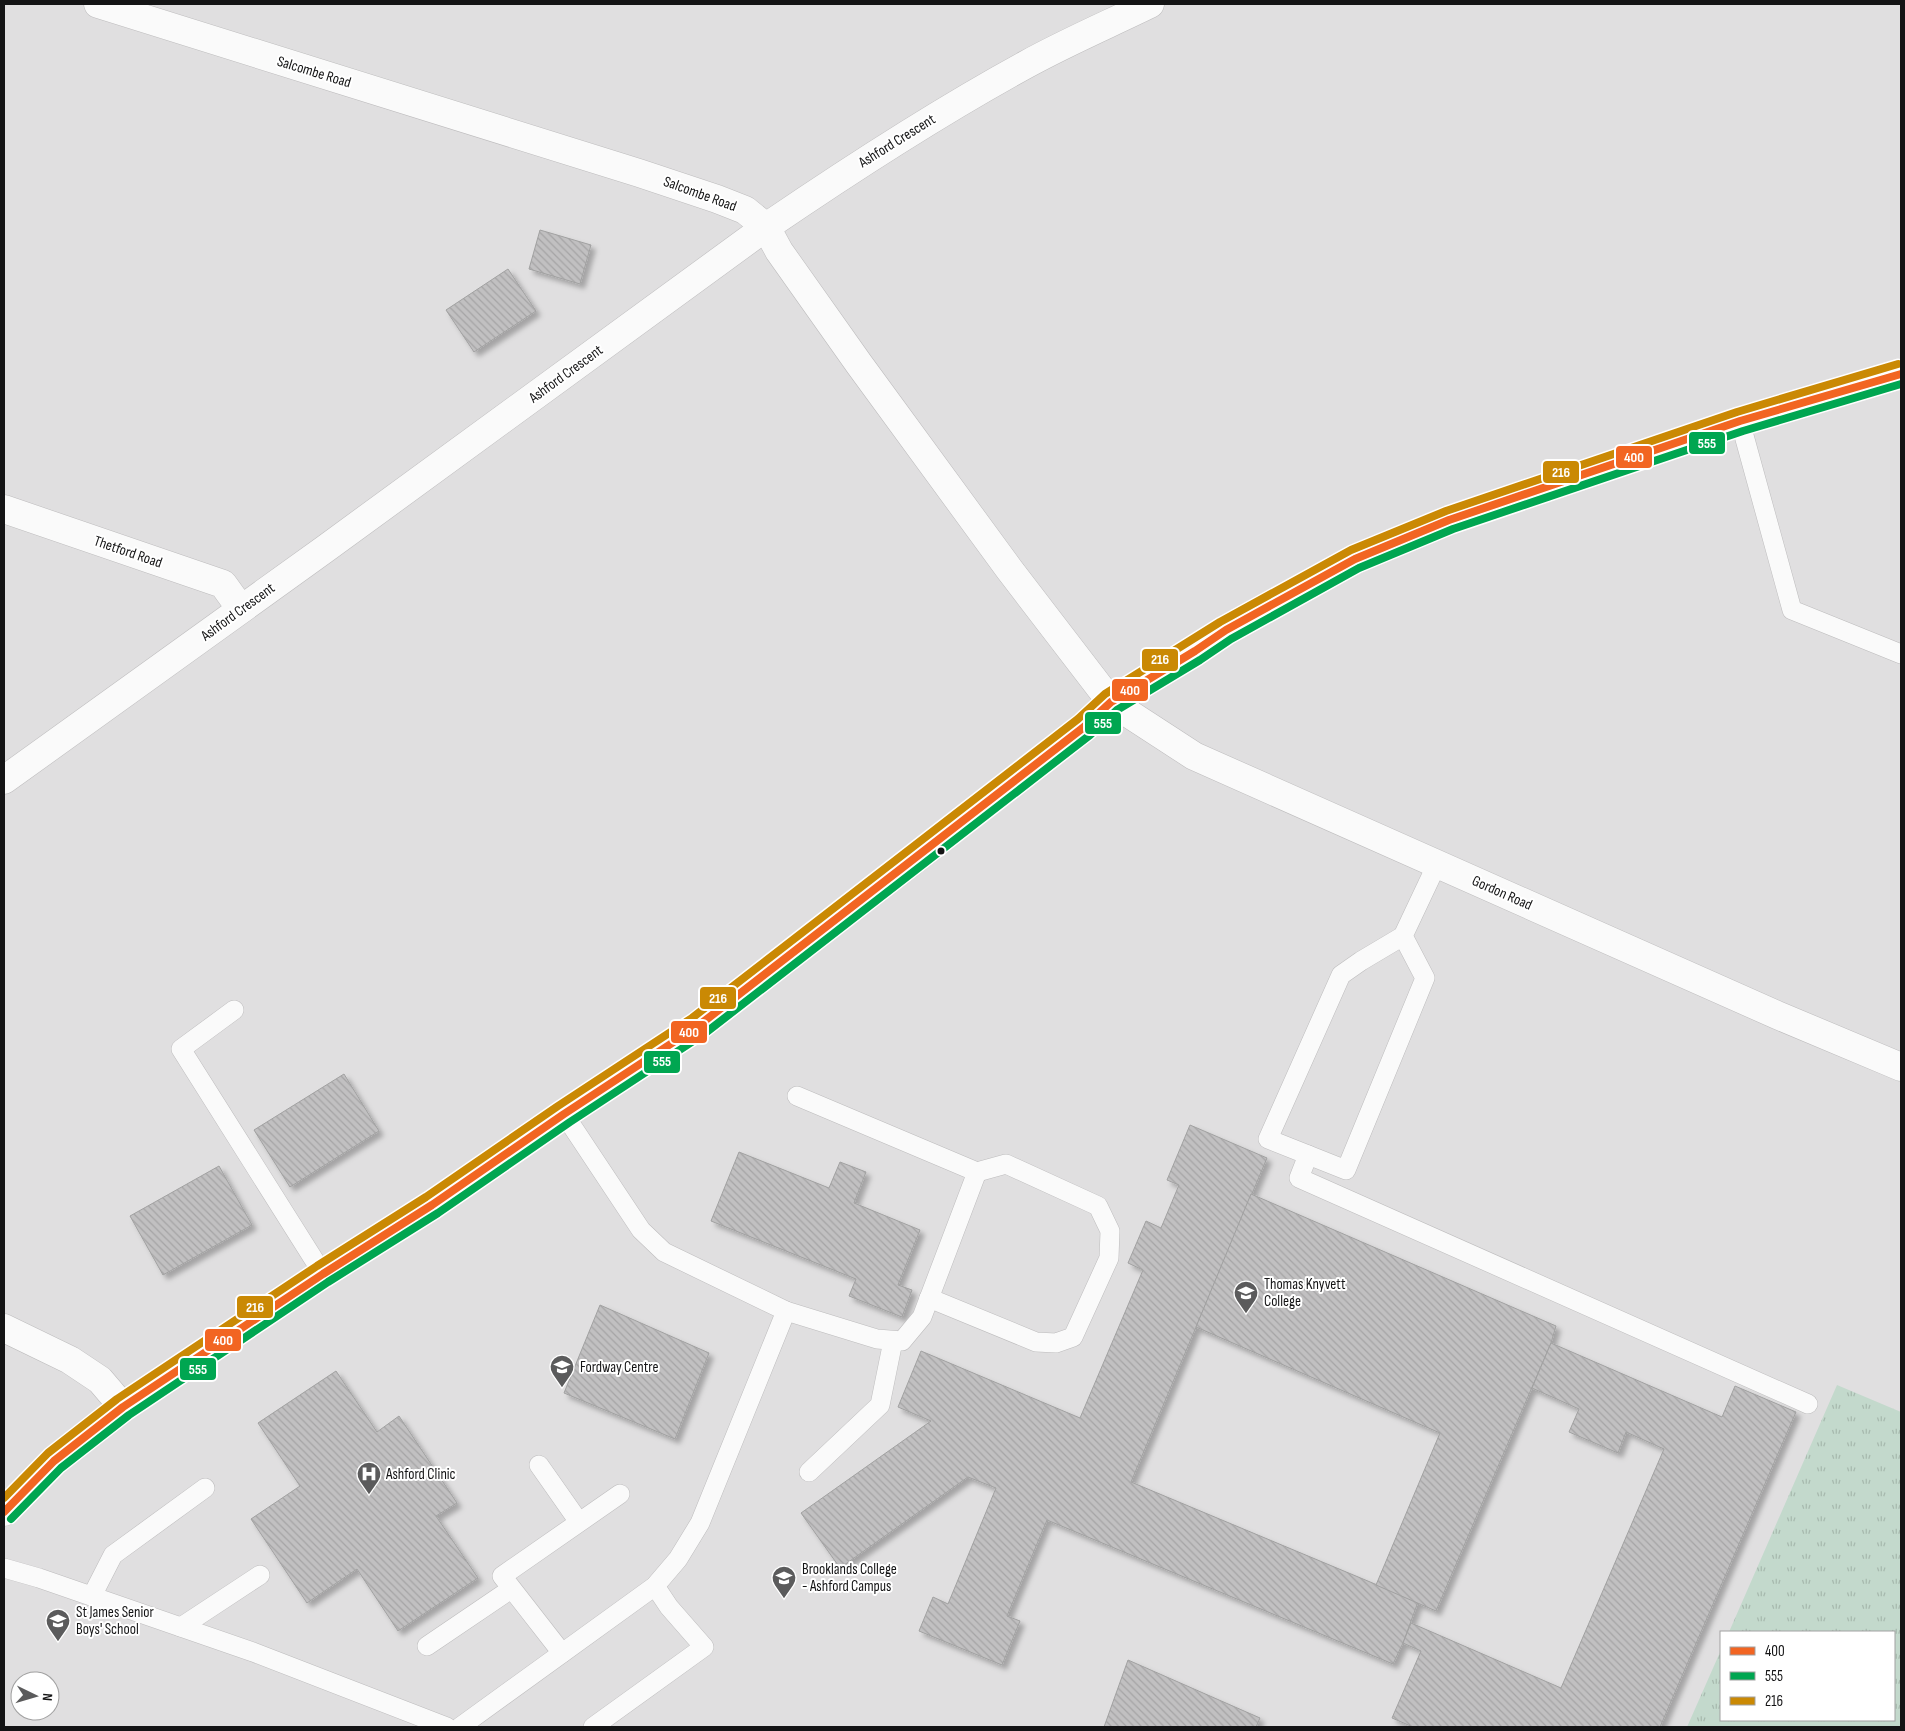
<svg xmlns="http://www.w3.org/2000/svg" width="1905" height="1731" font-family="'Sofia Sans Condensed',sans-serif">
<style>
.park{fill:url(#park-tufts)}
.building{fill:url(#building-back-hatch);stroke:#a1a1a1;filter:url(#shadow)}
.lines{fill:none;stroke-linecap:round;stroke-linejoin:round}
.service-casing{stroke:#bdbcbd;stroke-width:20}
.minor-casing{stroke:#bdbcbd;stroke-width:29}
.secondary-casing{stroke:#bdbcbd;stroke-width:29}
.service{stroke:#fafafa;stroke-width:19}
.minor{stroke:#fafafa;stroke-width:28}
.secondary{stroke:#fafafa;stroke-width:28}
.bus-1-casing{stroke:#fff;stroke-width:11}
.bus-2-casing{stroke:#fff;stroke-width:11}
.bus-3-casing{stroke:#fff;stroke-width:11}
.bus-1{stroke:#f26522;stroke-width:8}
.bus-2{stroke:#00a651;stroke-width:8}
.bus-3{stroke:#ca8904;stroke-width:8}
.bus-dot{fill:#141415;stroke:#fff;stroke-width:2}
.labels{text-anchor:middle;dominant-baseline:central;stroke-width:4;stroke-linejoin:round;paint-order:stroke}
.street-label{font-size:15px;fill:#141415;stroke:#fff}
.poi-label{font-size:15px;fill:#141415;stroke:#fff;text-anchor:start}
.line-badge{stroke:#fff;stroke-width:2}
.badge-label{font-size:14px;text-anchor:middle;font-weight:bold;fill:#fff}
</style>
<defs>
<pattern id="park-tufts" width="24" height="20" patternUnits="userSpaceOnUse" patternTransform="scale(1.25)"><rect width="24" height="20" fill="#c3d9cc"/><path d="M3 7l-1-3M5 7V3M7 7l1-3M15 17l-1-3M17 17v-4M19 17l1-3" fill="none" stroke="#a7b9ae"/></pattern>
<pattern id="building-back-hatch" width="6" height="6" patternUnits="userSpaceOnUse" patternTransform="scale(1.25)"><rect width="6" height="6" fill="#c1c0c1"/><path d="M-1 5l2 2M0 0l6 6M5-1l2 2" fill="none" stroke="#a5a4a5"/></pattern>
<filter id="shadow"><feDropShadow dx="4.5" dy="4.5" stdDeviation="2.5" flood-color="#0004"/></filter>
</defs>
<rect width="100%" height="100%" fill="#e0dfe0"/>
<!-- park -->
<path class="park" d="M 1837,1385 L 1901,1412 L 1901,1727 L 1687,1727 L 1721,1650 L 1721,1720 L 1894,1720 L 1894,1632 L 1729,1632 Z"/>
<!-- building -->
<g class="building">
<path d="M 540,230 L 591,245 L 580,284 L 529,269 Z"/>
<path d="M 508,269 L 536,311 L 474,352 L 446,310 Z"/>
<path d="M 344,1074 L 379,1131 L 290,1187 L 254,1130 Z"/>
<path d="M 1190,1125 L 1267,1158 L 1131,1482 L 1418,1602 L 1403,1643 L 1393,1664 L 1047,1520 L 1007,1616 L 1020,1621 L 1002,1665 L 919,1631 L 933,1597 L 948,1604 L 996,1488 L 968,1477 L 840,1568 L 801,1513 L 931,1421 L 898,1407 L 921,1351 L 1080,1418 L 1143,1270 L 1128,1263 L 1146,1221 L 1161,1228 L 1179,1185 L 1167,1180 Z"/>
<path d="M 739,1152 L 829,1188 L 840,1162 L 866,1172 L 854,1203 L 920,1230 L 898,1285 L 912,1290 L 902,1317 L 849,1296 L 856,1279 L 711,1221 Z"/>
<path d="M 219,1166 L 252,1225 L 163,1275 L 130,1216 Z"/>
<path d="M 1251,1194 L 1556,1326 L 1551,1343 L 1436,1611 L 1376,1585 L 1440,1433 L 1196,1327 Z"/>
<path d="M 600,1305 L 709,1353 L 675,1439 L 564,1393 Z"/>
<path d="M 1551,1343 L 1722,1417 L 1735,1386 L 1796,1412 L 1660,1727 L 1413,1727 L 1392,1718 L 1421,1651 L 1403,1643 L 1411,1623 L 1561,1688 L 1664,1449 L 1626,1432 L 1618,1453 L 1569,1432 L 1579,1409 L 1532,1388 Z"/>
<path d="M 336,1371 L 377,1432 L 399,1416 L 457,1503 L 436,1516 L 478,1578 L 398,1631 L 357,1569 L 307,1603 L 251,1519 L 300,1486 L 258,1423 Z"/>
<path d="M 1128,1660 L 1260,1718 L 1256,1727 L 1104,1727 Z"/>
</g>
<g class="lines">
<defs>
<g id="service">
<path d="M 1740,421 L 1792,610 L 1901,654"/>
<path d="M 1403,936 L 1425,978 L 1346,1170 L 1268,1139 L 1341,975 L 1361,961 L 1403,936 L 1437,864"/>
<path d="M 234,1010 L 181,1049 L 323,1274"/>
<path d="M 564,1114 L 641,1230 L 664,1252 L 786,1311 L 877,1339 L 902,1341 L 922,1317 L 977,1172 L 797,1096"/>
<path d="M 1308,1155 L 1299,1178 L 1808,1404"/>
<path d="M 929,1298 L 1036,1342 L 1056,1343 L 1073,1337 L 1109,1258 L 1110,1231 L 1098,1206 L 1006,1164 L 977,1172"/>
<path d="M 539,1465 L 579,1522"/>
<path d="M 809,1472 L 880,1405 L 893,1341"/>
<path d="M 4,1568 L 39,1578 L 253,1652 L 447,1727"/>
<path d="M 92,1596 L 113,1555 L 205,1488"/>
<path d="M 181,1627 L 260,1575"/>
<path d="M 427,1646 L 511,1589"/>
<path d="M 562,1653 L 502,1576 L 620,1494"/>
<path d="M 460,1727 L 655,1586 L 678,1559 L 700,1523 L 786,1311"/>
<path d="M 593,1727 L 704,1647 L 669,1607 L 655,1586"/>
</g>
<g id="minor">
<path d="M 98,4 L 639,173 L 717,199 L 745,210 L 766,227 L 779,251 L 859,364 L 1009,569 L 1111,702 L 1194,756 L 1777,1015 L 1901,1067"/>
<path d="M 4,509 L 223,584 L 241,609"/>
<path d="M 4,780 L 325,549 L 766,227 C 851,169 937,113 1027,64 C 1067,42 1109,24 1150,4"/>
<path d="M 4,1328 L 70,1360 L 100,1380 L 123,1407"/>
</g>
<path id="secondary" d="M 4,1512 L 54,1461 L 123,1407 L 323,1274 L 432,1205 L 564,1114 L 698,1026 L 914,860 L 1084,727 L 1111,702 L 1195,651 L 1226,630 L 1355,559 L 1449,520 L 1740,421 L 1901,374"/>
</defs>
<!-- service casing -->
<use href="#service" class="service-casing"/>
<!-- minor casing -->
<use href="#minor" class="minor-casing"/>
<!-- secondary casing -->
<use href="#secondary" class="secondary-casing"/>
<!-- service -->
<use href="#service" class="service"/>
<!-- minor -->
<use href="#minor" class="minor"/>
<!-- secondary -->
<use href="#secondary" class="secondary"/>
<defs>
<path id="bus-1" d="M 4,1512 L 54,1461 L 123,1407 L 323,1274 L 432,1205 L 564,1114 L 698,1026 L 1084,727 L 1111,702 L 1195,651 L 1226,630 L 1355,559 L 1449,520 L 1740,421 L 1901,374"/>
<path id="bus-2" d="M 11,1519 L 61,1468 L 129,1415 L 328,1282 L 438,1213 L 570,1122 L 704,1034 L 1090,735 L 1117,710 L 1200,660 L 1231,639 L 1359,568 L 1453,529 L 1743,431 L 1901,384"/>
<path id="bus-3" d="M 4,1498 L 48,1453 L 117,1399 L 317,1266 L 426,1197 L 558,1106 L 692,1018 L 1078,719 L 1105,694 L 1220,622 L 1351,550 L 1446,511 L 1737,412 L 1898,364"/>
</defs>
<!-- bus-1 casing -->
<use href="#bus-1" class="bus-1-casing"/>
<!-- bus-2 casing -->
<use href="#bus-2" class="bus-2-casing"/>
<!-- bus-3 casing -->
<use href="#bus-3" class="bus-3-casing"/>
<!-- bus-1 -->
<use href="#bus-1" class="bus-1"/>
<!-- bus-2 -->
<use href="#bus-2" class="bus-2"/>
<!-- bus-3 -->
<use href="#bus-3" class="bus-3"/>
</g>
<!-- icons -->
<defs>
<symbol id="school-pin" viewBox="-11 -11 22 30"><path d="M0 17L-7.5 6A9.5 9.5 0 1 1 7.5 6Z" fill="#5b5b5c" stroke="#fff"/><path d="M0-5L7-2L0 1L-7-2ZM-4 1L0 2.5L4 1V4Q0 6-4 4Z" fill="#fff"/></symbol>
<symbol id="hospital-pin" viewBox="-11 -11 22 30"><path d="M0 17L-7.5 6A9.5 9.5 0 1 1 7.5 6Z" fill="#5b5b5c" stroke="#fff"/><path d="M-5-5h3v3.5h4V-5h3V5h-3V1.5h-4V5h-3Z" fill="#fff"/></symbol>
<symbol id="university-pin" viewBox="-11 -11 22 30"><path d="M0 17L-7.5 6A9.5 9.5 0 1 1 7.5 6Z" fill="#5b5b5c" stroke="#fff"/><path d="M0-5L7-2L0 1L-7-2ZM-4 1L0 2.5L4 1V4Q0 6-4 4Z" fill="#fff"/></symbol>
</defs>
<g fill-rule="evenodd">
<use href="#school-pin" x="1232" y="1279" width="28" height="38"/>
<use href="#school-pin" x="548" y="1353" width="28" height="38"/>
<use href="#hospital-pin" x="355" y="1460" width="28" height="38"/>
<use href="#university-pin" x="770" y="1564" width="28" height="38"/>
<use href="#school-pin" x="44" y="1607" width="28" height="38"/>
</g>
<!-- markers -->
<circle class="bus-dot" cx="941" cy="851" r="4.5"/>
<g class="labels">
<!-- street labels -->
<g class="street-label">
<text transform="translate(314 72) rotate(17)">Salcombe Road</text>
<text transform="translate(897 141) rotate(-32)">Ashford Crescent</text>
<text transform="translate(700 194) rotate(20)">Salcombe Road</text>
<text transform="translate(566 374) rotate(-36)">Ashford Crescent</text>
<text transform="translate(128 552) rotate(19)">Thetford Road</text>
<text transform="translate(238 612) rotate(-36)">Ashford Crescent</text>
<text transform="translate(1502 893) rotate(24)">Gordon Road</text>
</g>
<!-- poi labels -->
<g class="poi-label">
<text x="1264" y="1284">Thomas Knyvett<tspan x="1264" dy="17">College</tspan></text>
<text x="580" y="1367">Fordway Centre</text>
<text x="386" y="1474">Ashford Clinic</text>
<text x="802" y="1569">Brooklands College<tspan x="802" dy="17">- Ashford Campus</tspan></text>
<text x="76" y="1612">St James Senior<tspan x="76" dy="17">Boys' School</tspan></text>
</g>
</g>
<g class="line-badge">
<rect x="1688" y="431" width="38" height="24" rx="5" fill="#00a651"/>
<rect x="1615" y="445" width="38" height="24" rx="5" fill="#f26522"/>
<rect x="1542" y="460" width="38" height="24" rx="5" fill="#ca8904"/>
<rect x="1141" y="648" width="38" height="24" rx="5" fill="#ca8904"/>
<rect x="1111" y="678" width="38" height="24" rx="5" fill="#f26522"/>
<rect x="1084" y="711" width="38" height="24" rx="5" fill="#00a651"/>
<rect x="699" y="986" width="38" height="24" rx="5" fill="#ca8904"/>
<rect x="670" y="1020" width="38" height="24" rx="5" fill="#f26522"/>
<rect x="643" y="1050" width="38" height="24" rx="5" fill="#00a651"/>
<rect x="236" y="1295" width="38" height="24" rx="5" fill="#ca8904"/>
<rect x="204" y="1328" width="38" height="24" rx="5" fill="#f26522"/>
<rect x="179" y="1357" width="38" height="24" rx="5" fill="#00a651"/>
</g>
<g class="badge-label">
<text x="1707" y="448">555</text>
<text x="1634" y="462">400</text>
<text x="1561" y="477">216</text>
<text x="1160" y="664">216</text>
<text x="1130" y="695">400</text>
<text x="1103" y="728">555</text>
<text x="718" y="1003">216</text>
<text x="689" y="1037">400</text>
<text x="662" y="1066">555</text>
<text x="255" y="1312">216</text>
<text x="223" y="1345">400</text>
<text x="198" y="1374">555</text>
</g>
<!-- border -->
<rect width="1905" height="1731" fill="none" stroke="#141415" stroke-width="10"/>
<!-- legend -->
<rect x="1720" y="1631" width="175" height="90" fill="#ffffff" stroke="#a1a1a1"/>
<rect x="1730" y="1647" width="25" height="8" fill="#f26522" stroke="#a1a1a1"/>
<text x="1765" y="1656" font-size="15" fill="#141415">400</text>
<rect x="1730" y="1672" width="25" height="8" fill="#00a651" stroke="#a1a1a1"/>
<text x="1765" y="1681" font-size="15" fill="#141415">555</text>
<rect x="1730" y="1697" width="25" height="8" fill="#ca8904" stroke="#a1a1a1"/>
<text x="1765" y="1706" font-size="15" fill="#141415">216</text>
<!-- north arrow -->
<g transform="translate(35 1696) rotate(95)"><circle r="24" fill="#ffffff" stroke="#a1a1a1"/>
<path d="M0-4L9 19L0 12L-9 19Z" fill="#5b5b5c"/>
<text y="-8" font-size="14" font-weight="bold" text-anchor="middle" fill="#141415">N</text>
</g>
</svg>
